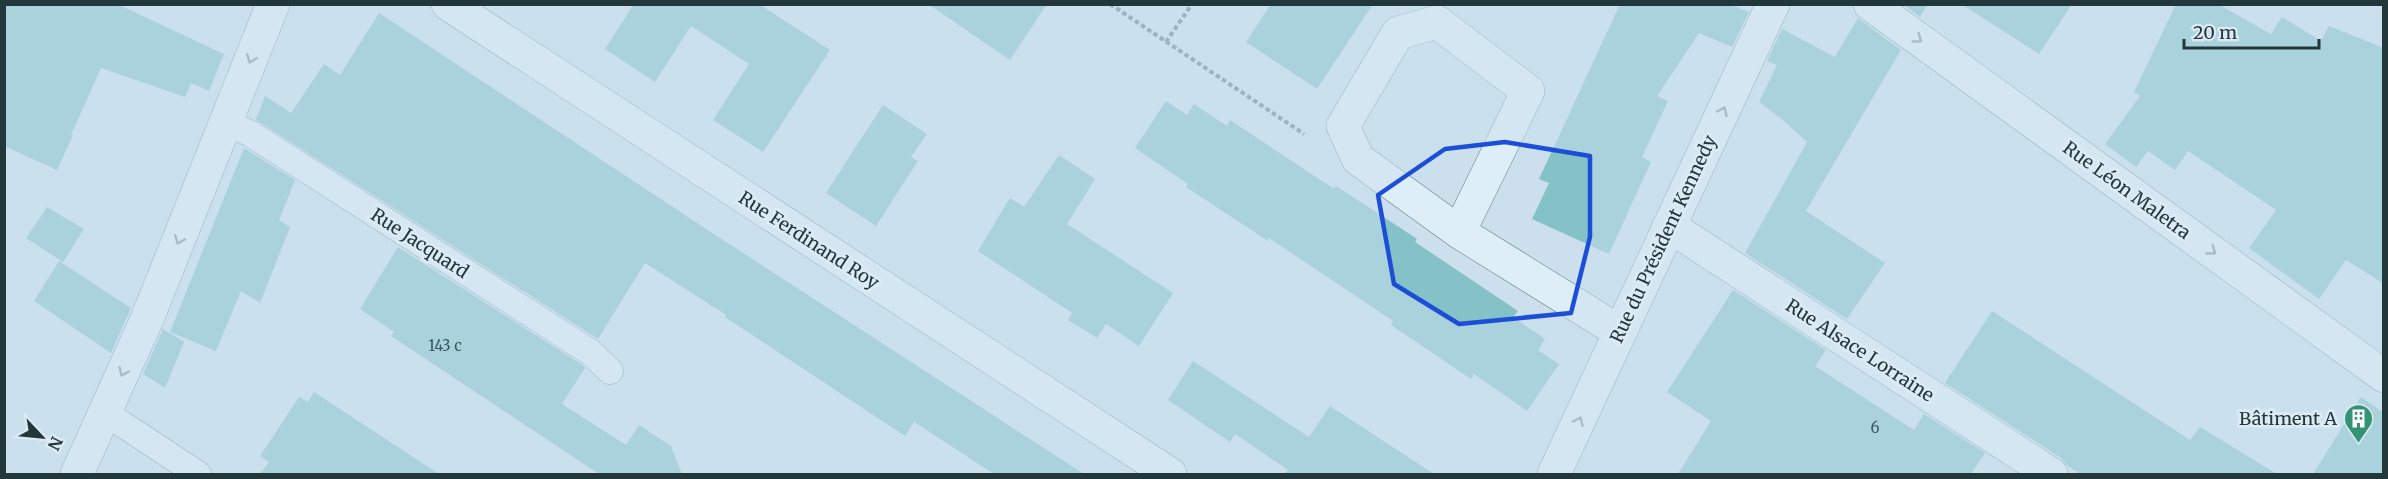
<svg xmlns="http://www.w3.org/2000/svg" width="2388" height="479" font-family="Merriweather,serif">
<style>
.building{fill:#84c2c8}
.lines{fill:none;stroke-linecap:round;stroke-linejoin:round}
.service-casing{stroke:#608088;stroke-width:27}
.minor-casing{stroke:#608088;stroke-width:34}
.path{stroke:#608088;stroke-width:4;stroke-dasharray:4.5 3;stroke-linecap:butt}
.service{stroke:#deeef7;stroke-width:26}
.minor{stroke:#deeef7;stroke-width:33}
.oneway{stroke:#809298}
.marked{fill:none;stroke:#1d4ed8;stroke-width:4.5;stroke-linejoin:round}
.labels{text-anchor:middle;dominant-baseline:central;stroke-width:6;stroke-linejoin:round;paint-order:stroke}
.number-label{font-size:15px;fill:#3a5a5e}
.street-label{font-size:18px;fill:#22373a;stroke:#dbeaf4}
.poi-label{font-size:18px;fill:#22373a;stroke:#dbeaf4;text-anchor:end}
</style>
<rect width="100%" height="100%" fill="#cbe0ec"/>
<!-- building -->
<g class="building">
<path d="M 4,4 L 117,4 L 224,54 L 209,91 L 191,83 L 185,97 L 101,68 L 71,135 L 73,135 L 57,170 L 4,146 Z"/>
<path d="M 634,4 L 759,4 L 830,50 L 763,152 L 713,120 L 749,64 L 691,26 L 655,82 L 605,49 Z"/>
<path d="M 928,4 L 1047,4 L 1010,60 Z"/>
<path d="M 1271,4 L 1373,4 L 1317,89 L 1246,42 Z"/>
<path d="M 1620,4 L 1729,4 L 1749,12 L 1732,47 L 1699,33 L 1657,96 L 1668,101 L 1642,157 L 1651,162 L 1609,254 L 1532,219 L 1549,183 L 1539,179 Z"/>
<path d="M 1903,4 L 1928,4 L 1920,17 Z"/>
<path d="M 1961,4 L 2072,4 L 2039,54 Z"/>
<path d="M 2176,4 L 2218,4 L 2271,34 L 2282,17 L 2321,41 L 2329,26 L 2384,48 L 2384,284 L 2346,260 L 2319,299 L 2249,248 L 2276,210 L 2188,151 L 2175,170 L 2148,151 L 2136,167 L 2105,144 L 2140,96 L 2134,92 Z"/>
<path d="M 379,13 L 723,240 L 1084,474 L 994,474 L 914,422 L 905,436 L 725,317 L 726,315 L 645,263 L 598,339 L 256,120 L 265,96 L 291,113 L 324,64 L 340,75 Z"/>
<path d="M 1858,18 L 1901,50 L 1806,211 L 1885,263 L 1847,319 L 1745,253 L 1807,142 L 1784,121 L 1759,102 L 1777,65 L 1767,61 L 1782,29 L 1835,57 Z"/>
<path d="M 1166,101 L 1187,115 L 1194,104 L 1227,126 L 1230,120 L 1334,189 L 1336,186 L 1399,227 L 1417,239 L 1415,242 L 1518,311 L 1513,317 L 1545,339 L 1538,350 L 1559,364 L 1527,411 L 1474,374 L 1471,379 L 1391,325 L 1393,321 L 1269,238 L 1268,241 L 1186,187 L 1188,184 L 1135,148 Z"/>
<path d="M 883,105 L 927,134 L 911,157 L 918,161 L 876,226 L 826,193 Z"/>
<path d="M 244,148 L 295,180 L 279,220 L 290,227 L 260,303 L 241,291 L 216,351 L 170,332 Z"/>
<path d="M 1059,155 L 1095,179 L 1067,224 L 1173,293 L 1139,346 L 1106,324 L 1097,338 L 1068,320 L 1072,313 L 978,251 L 1010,198 L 1024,207 Z"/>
<path d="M 47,207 L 84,229 L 63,262 L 26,238 Z"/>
<path d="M 398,247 L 581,364 L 585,368 L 562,404 L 626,445 L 639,425 L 671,446 L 682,474 L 599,474 L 391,336 L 394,332 L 360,309 Z"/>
<path d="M 59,261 L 131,308 L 111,353 L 34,301 Z"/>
<path d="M 1733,290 L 1826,350 L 1815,366 L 1914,430 L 1924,414 L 1985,453 L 1971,474 L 1678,474 L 1711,421 L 1667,392 Z"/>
<path d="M 1992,311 L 2190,440 L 2200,427 L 2277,474 L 2080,474 L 2068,466 L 2061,458 L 1945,383 Z"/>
<path d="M 163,329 L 184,342 L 165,388 L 143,374 Z"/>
<path d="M 1193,361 L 1309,437 L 1330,406 L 1434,474 L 1284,474 L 1288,470 L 1235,434 L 1230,442 L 1168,400 Z"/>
<path d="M 314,392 L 439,474 L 260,474 L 269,462 L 260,456 L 299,397 L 308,402 Z"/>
<path d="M 2361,397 L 2384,413 L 2384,474 L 2313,474 Z"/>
</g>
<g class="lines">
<defs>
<g id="service">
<path d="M 226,122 L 251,134 L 590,352 L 610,371"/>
<path d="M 104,412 L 198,474"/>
</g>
<g id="minor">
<path d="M 448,4 L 1170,474"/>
<path d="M 1870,4 L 2384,376"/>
<path d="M 1669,226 L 2051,474"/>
<path d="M 1459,232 L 1358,159 L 1343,126 L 1398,33 L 1437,22 L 1528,91 L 1459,232 L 1620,332"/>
<path d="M 77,474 L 147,319 L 273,4"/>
<path d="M 1554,474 L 1773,4"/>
</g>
</defs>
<!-- service casing -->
<use href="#service" class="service-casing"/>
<!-- minor casing -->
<use href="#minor" class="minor-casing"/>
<!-- path -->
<g class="path">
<path d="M 1110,4 L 1304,134"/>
<path d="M 1166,42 L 1192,4"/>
</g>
<!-- service -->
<use href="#service" class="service"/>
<!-- minor -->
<use href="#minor" class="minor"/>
</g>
<!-- one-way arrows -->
<defs><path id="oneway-chevron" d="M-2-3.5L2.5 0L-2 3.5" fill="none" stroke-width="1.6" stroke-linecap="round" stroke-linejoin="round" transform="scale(1.5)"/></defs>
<g class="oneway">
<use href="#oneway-chevron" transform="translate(1918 39) rotate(36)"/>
<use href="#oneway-chevron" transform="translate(251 59) rotate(111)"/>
<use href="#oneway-chevron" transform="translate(1723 111) rotate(-65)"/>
<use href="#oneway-chevron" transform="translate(179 240) rotate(112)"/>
<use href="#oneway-chevron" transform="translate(2212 251) rotate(36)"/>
<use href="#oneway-chevron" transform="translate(123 372) rotate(115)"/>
<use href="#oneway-chevron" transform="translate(1579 421) rotate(-65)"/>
</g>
<!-- marked area -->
<path d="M0 0H2388V479H0ZM 1505,142 L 1590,156 L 1590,237 L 1571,313 L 1459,324 L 1394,284 L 1378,195 L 1445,149 Z" fill="#cbe0ec" fill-opacity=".55" fill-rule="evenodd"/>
<path class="marked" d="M 1505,142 L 1590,156 L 1590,237 L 1571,313 L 1459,324 L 1394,284 L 1378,195 L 1445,149 Z"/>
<!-- icons -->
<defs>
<symbol id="building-pin" viewBox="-11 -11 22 30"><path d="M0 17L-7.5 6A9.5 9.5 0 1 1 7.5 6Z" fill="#349373" stroke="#dbeaf4"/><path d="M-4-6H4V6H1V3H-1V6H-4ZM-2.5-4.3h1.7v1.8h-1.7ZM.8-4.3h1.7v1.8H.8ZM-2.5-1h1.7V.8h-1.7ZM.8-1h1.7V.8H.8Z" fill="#fff"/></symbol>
</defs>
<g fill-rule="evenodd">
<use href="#building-pin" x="2342" y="402" width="33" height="45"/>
</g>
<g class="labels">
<!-- number labels -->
<g class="number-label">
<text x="445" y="345">143 c</text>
<text x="1875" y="427">6</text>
</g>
<!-- street labels -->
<g class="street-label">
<text transform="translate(2127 190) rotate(36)">Rue Léon Maletra</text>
<text transform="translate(1663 239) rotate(-65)">Rue du Président Kennedy</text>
<text transform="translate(809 240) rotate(33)">Rue Ferdinand Roy</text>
<text transform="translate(420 243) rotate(33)">Rue Jacquard</text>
<text transform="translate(1860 350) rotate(33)">Rue Alsace Lorraine</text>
</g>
<!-- poi labels -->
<g class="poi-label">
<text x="2337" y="418">Bâtiment A</text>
</g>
</g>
<!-- border -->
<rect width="2388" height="479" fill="none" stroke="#22373a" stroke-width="12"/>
<!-- north arrow -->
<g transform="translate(42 437) rotate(116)" stroke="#dbeaf4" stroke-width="4.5" paint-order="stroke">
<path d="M0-4.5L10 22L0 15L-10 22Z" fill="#22373a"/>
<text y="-9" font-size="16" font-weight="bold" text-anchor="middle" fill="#22373a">N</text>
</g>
<!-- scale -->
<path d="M2184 39v9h135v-9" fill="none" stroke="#22373a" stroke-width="3"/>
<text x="2193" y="39" font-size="18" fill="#22373a" stroke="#dbeaf4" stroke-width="4.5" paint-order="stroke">20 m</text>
</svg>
